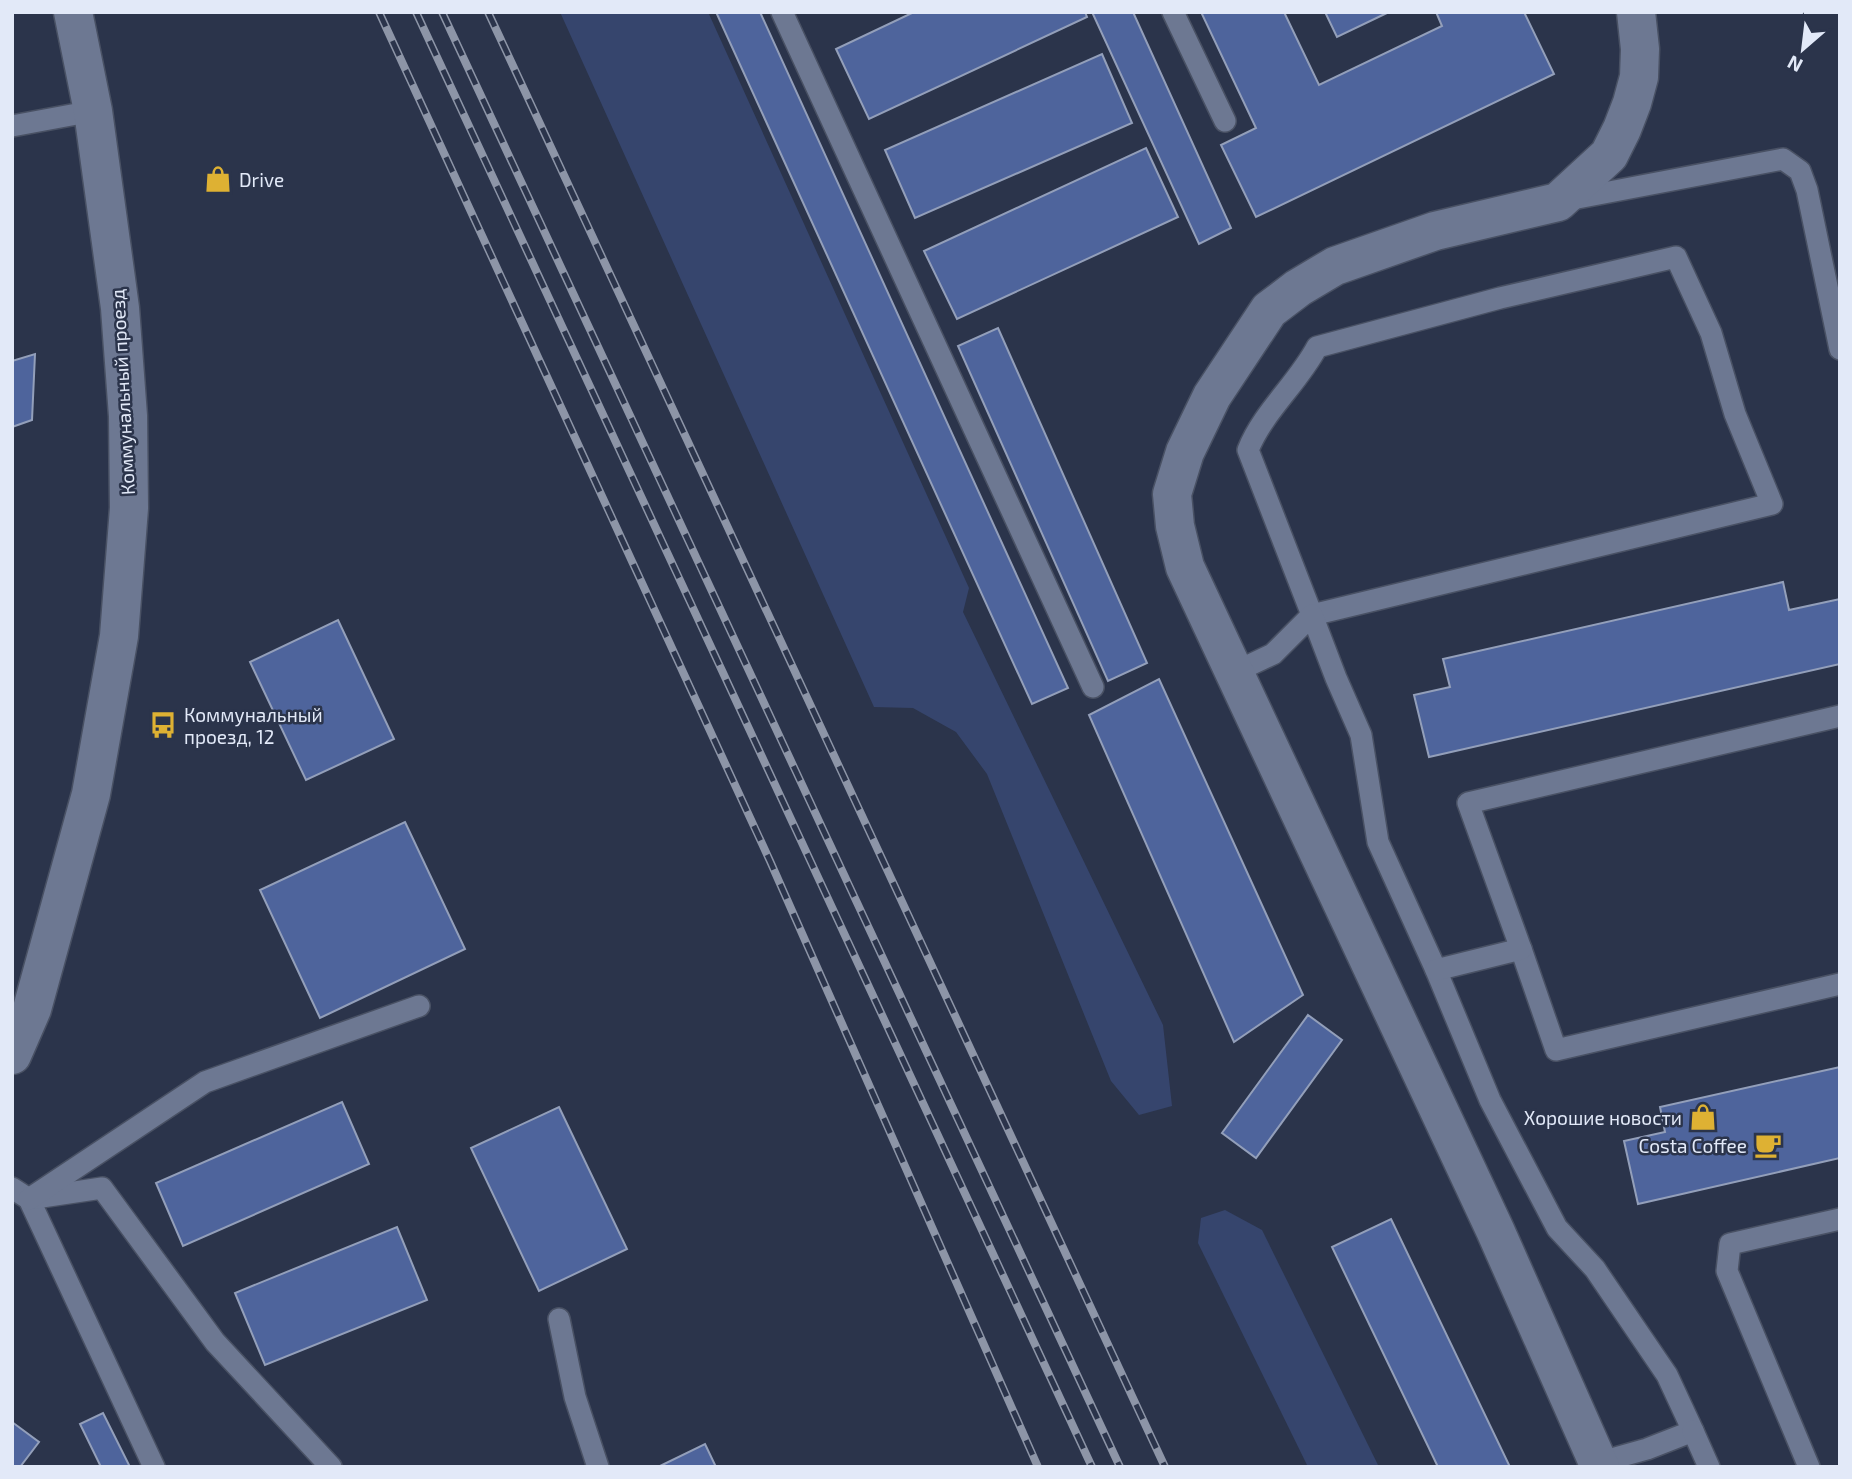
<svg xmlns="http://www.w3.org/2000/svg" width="1852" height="1479" font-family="'Exo 2',sans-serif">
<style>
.green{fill:#36456d}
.building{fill:#4e649c;stroke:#939fba;stroke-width:2}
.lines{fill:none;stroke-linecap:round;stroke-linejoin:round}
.lane-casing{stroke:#495164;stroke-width:24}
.street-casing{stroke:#495164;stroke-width:41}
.secondary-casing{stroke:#495164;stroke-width:41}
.lane{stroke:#6d7892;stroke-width:21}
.street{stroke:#6d7892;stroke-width:38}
.secondary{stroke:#6d7892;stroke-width:38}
.rail-casing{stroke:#8d95a7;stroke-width:8}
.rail{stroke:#2b344b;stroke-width:5;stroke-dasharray:16;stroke-linecap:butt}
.labels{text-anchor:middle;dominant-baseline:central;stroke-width:5;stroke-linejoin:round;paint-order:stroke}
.poi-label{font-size:19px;fill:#e2e9f8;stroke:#2b344b;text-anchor:start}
.street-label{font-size:19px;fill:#e2e9f8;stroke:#2b344b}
</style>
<rect width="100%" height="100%" fill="#2b344b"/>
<!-- green -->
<g class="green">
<path d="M 560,12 L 708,12 L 969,588 L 963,612 L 1163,1025 L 1172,1106 L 1139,1115 L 1111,1081 L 987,774 L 956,732 L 913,708 L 874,707 Z"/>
<path d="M 1225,1210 L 1262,1230 L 1379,1467 L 1308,1467 L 1198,1243 L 1201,1218 Z"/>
</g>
<!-- building -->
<g class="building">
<path d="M 716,12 L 760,12 L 1068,688 L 1032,704 Z"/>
<path d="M 914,12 L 1085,12 L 1087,17 L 869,119 L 836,49 Z"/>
<path d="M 1092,12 L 1133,12 L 1231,228 L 1199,244 Z"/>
<path d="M 1201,12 L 1284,12 L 1319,85 L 1442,26 L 1436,12 L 1524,12 L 1554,74 L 1256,217 L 1221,145 L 1256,128 Z"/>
<path d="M 1325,12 L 1389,12 L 1337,37 Z"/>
<path d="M 1102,54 L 1132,123 L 915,218 L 885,150 Z"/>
<path d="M 1146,148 L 1178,217 L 957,319 L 924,251 Z"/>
<path d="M 998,328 L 1147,663 L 1108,681 L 958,346 Z"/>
<path d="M 35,354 L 32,420 L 12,427 L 12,361 Z"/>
<path d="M 1783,582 L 1789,610 L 1840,599 L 1840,664 L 1429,757 L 1414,695 L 1450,687 L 1443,659 Z"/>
<path d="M 338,620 L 394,739 L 306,780 L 250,662 Z"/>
<path d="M 1159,679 L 1303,995 L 1234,1042 L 1089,715 Z"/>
<path d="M 405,822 L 465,949 L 320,1018 L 260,890 Z"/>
<path d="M 1308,1015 L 1342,1040 L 1256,1158 L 1222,1133 Z"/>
<path d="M 1840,1067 L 1840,1158 L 1638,1204 L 1624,1141 L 1665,1132 L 1660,1107 Z"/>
<path d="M 342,1102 L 369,1164 L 183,1246 L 156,1183 Z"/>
<path d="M 559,1107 L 627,1249 L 539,1291 L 471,1148 Z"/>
<path d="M 1391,1219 L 1510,1467 L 1438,1467 L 1332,1247 Z"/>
<path d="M 397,1227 L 427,1300 L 265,1365 L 235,1293 Z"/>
<path d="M 103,1413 L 130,1467 L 101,1467 L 80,1424 Z"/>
<path d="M 12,1422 L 39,1442 L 20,1467 L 12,1467 Z"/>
<path d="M 705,1444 L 716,1467 L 658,1467 Z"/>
</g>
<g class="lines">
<defs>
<g id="lane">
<path d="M 782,12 L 1093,687"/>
<path d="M 1173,12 L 1225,121"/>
<path d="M 12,126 L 93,111"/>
<path d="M 1567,200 L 1783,159 L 1800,171 L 1807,190 L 1840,349"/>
<path d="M 1676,257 L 1711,333 L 1735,414 L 1772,504 L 1312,615 L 1248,450 C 1263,412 1298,383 1317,347 L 1500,298 Z"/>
<path d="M 1235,672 L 1273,654 L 1312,615 L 1336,678 L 1361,735 L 1378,842 L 1436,970 L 1490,1100 L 1557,1228 L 1595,1269 L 1667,1375 L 1693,1431 L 1647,1449 L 1597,1463"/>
<path d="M 1521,949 L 1556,1050 L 1840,984"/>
<path d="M 1436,970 L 1521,949 L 1468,803 L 1840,716"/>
<path d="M 12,1188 L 29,1199 L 154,1467"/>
<path d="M 35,1198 L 102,1188 L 215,1342 L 331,1467"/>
<path d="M 29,1199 L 205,1082 L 419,1006"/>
<path d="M 559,1319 L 575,1397 L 598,1467"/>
<path d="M 1693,1431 L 1709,1467"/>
<path d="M 1809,1467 L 1727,1271 L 1730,1244 L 1840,1219"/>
</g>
<path id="street" d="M 1600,1467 L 1495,1230 L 1185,567 L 1175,526 L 1172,494 L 1185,452 L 1212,396 L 1269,310 L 1298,288 L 1335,266 L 1435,231 L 1558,202 L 1609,155 L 1622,129 L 1632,103 L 1639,77 L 1640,49 L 1636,12"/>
<path id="secondary" d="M 12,1055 L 32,1009 L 91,794 L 119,636 L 129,508 L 128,416 L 120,308 L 93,111 L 73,12"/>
</defs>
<!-- lane casing -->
<use href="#lane" class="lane-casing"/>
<!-- street casing -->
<use href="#street" class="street-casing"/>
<!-- secondary casing -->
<use href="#secondary" class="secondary-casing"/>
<!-- lane -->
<use href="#lane" class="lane"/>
<!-- street -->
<use href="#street" class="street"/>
<!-- secondary -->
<use href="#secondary" class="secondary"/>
<defs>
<g id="rail">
<path d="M 379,12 L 770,861 L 1038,1467"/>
<path d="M 416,12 L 1092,1467"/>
<path d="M 442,12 L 1120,1467"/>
<path d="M 488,12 L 1165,1467"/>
</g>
</defs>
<!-- rail casing -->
<use href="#rail" class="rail-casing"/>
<!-- rail -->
<use href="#rail" class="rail"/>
</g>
<!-- icons -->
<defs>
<symbol id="shop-bare" viewBox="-9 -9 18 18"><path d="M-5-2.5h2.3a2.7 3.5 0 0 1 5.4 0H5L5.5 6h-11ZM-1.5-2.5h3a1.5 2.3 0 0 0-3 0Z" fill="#deb133" stroke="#2b344b" stroke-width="2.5" paint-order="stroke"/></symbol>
<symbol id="bus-bare" viewBox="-9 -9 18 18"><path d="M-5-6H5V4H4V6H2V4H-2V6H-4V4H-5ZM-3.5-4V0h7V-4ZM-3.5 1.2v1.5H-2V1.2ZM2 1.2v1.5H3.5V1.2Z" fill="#deb133" stroke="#2b344b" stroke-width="2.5" paint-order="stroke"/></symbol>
<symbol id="cafe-bare" viewBox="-9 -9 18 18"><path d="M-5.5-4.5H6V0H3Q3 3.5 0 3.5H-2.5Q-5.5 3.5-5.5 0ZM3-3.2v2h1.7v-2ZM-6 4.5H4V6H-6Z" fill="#deb133" stroke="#2b344b" stroke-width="2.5" paint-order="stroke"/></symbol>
</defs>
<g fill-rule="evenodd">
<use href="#shop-bare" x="199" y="160" width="38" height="38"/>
<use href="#bus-bare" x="144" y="706" width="38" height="38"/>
<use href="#shop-bare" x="1684" y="1098" width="38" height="38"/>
<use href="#cafe-bare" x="1749" y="1126" width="38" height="38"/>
</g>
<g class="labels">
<!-- poi labels -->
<g class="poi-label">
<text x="239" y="179">Drive</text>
<text x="184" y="714">Коммунальный<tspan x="184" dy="22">проезд, 12</tspan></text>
<text x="1682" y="1117" text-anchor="end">Хорошие новости</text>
<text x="1747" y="1145" text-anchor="end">Costa Coffee</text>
</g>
<!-- street labels -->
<g class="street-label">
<text transform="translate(122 392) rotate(-93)">Коммунальный проезд</text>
</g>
</g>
<!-- border -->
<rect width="1852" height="1479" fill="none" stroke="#e2e9f8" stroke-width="28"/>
<!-- north arrow -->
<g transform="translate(1803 49) rotate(208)" stroke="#2b344b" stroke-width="5" paint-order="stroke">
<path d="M0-5L12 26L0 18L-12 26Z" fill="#e2e9f8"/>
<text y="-10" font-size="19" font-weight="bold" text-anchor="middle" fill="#e2e9f8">N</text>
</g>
</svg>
